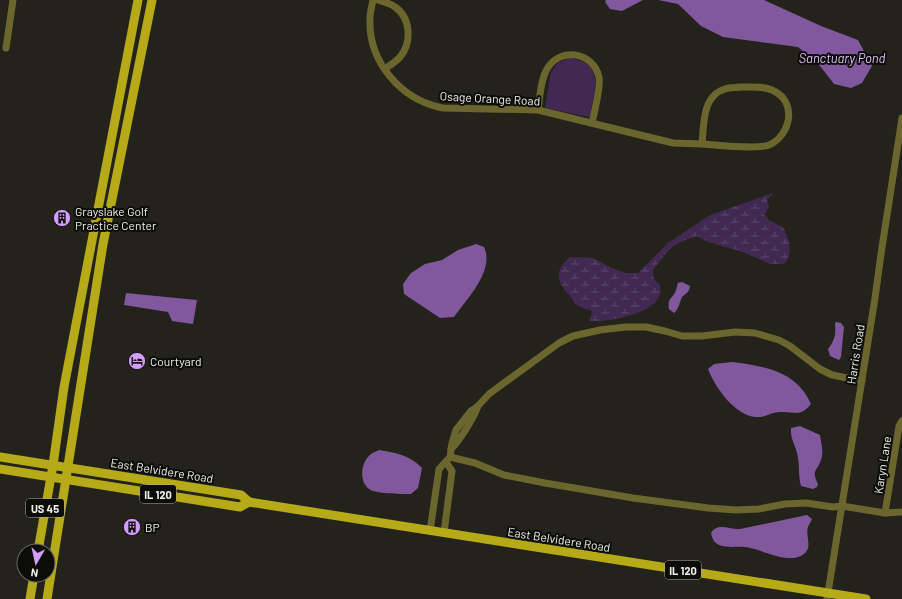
<svg xmlns="http://www.w3.org/2000/svg" width="902" height="599" font-family="Barlow,sans-serif">
<style>
.green{fill:#422953}
.wetland{fill:url(#wetland-marsh)}
.water{fill:#81589d}
.lines{fill:none;stroke-linecap:round;stroke-linejoin:round}
.minor{stroke:#6b662d;stroke-width:7}
.major{stroke:#b6aa19;stroke-width:9}
.labels{text-anchor:middle;dominant-baseline:central;stroke-width:4;stroke-linejoin:round;paint-order:stroke}
.shield{fill:#0c0c09;stroke:#ababa6;stroke-width:1}
.shield-label{font-size:11px;font-weight:bold;fill:#efefea}
.street-label{font-size:12px;fill:#efefea;stroke:#0c0c09}
.poi-label{font-size:12px;fill:#efefea;stroke:#0c0c09;text-anchor:start}
.water-label{font-size:13px;font-style:italic;fill:#e1bff9;stroke:#0c0c09}
</style>
<defs>
<pattern id="wetland-marsh" width="20" height="14" patternUnits="userSpaceOnUse"><rect width="20" height="14" fill="#422953"/><path d="M1 5h8M5 5V1M11 12h8M15 12V8" fill="none" stroke="#5e486c"/></pattern>
</defs>
<rect width="100%" height="100%" fill="#23221b"/>
<!-- green -->
<path class="green" d="M 570,58 C 606,64 594,90 590,117 L 545,108 L 551,72 L 558,63 Z"/>
<!-- wetland -->
<path class="wetland" d="M 773,193 L 767,200 L 769,207 L 764,214 L 770,221 L 783,227 C 789,238 794,254 784,264 L 770,264 L 743,252 L 708,242 L 697,236 C 671,244 669,249 653,270 L 654,279 L 660,285 C 660,288 661,292 660,294 C 655,314 606,323 589,321 L 591,316 L 592,311 C 587,309 581,308 577,305 C 574,303 573,300 571,297 C 557,283 553,271 570,257 L 593,258 L 612,268 L 626,273 L 638,273 L 668,243 L 710,215 Z"/>
<!-- water -->
<g class="water">
<path d="M 606,0 L 643,0 L 622,11 L 610,9 L 605,2 Z"/>
<path d="M 658,0 L 764,0 L 821,26 L 858,40 L 872,66 L 862,83 L 851,88 L 834,84 L 820,66 L 798,47 L 723,37 L 701,26 L 678,4 Z"/>
<path d="M 476,244 L 484,247 C 495,270 467,299 454,317 L 440,318 L 404,294 L 403,284 L 411,273 L 425,264 L 442,260 L 458,250 Z"/>
<path d="M 682,282 L 690,286 C 689,293 686,293 682,297 C 679,303 679,309 674,313 L 669,309 C 667,297 674,298 676,290 C 677,287 677,285 678,283 Z"/>
<path d="M 126,293 L 197,300 L 193,324 L 172,321 L 168,312 L 124,305 Z"/>
<path d="M 836,322 L 841,323 L 844,327 L 841,357 L 839,360 L 830,356 L 828,349 C 835,340 836,334 835,323 Z"/>
<path d="M 732,362 C 764,366 797,371 811,404 C 799,418 796,411 780,412 C 772,412 764,418 756,417 C 735,416 715,387 708,369 L 714,364 Z"/>
<path d="M 800,426 L 820,435 C 821,443 824,452 821,460 C 817,472 811,469 818,484 L 817,487 L 813,489 L 801,486 C 798,475 800,464 797,453 C 795,444 790,438 791,428 Z"/>
<path d="M 379,450 C 396,453 410,455 422,468 L 418,488 L 411,494 C 399,494 385,494 373,491 C 359,486 360,466 368,457 C 371,453 375,452 379,450 Z"/>
<path d="M 807,515 L 812,519 C 811,522 809,524 808,527 C 805,536 813,547 804,554 C 788,566 761,548 744,547 C 735,546 724,549 716,543 C 713,541 712,537 711,533 C 718,522 729,530 740,529 Z"/>
</g>
<g class="lines">
<!-- minor -->
<g class="minor">
<path d="M 373,0 C 372,6 370,12 370,18 C 368,62 401,100 443,108 L 538,110 L 673,143 L 702,144"/>
<path d="M 378,0 C 383,2 390,3 395,7 C 411,18 412,43 400,57 C 396,62 390,65 385,69"/>
<path d="M 6,48 L 13,0"/>
<path d="M 741,87 C 751,87 765,86 774,91 C 798,103 790,136 769,145 C 758,150 716,145 702,144 C 704,124 702,96 725,89 C 730,87 736,88 741,87 Z"/>
<path d="M 538,110 C 540,98 540,82 546,71 C 558,46 593,51 599,77 C 601,87 594,113 592,123"/>
<path d="M 451,449 C 460,440 474,418 478,406"/>
<path d="M 450,457 L 475,463 L 504,475 L 545,483 L 633,498 L 708,508 L 736,510 L 759,509 L 785,504 L 806,503 L 833,507 L 842,506 L 885,513 L 902,512"/>
<path d="M 885,513 L 899,426 L 902,421"/>
<path d="M 430,531 L 439,469 L 450,457 L 452,443 L 456,430 L 471,411 L 478,406 L 489,394 L 559,343 L 573,336 L 600,330 L 626,327 L 646,327 L 665,331 L 682,336 L 702,336 L 735,332 L 755,333 L 779,340 L 790,346 L 820,369 L 832,375 L 862,381"/>
<path d="M 444,533 L 452,471 L 446,462"/>
<path d="M 827,599 L 875,298 L 881,254 L 902,118"/>
</g>
<!-- major -->
<g class="major">
<path d="M 0,457 L 241,495 L 249,502 L 866,599"/>
<path d="M 0,469 L 240,507 L 249,502"/>
<path d="M 38,551 L 53,465 L 64,387 L 138,0"/>
<path d="M 30,599 L 34,575"/>
<path d="M 47,599 L 103,244 L 152,0"/>
</g>
</g>
<!-- icons -->
<defs>
<symbol id="building-disc" viewBox="-11 -11 22 22"><circle r="9.5" fill="#d49cfb" stroke="#0c0c09"/><path d="M-4-6H4V6H1V3H-1V6H-4ZM-2.5-4.3h1.7v1.8h-1.7ZM.8-4.3h1.7v1.8H.8ZM-2.5-1h1.7V.8h-1.7ZM.8-1h1.7V.8H.8Z" fill="#111"/></symbol>
<symbol id="hotel-disc" viewBox="-11 -11 22 22"><circle r="9.5" fill="#d49cfb" stroke="#0c0c09"/><path d="M-6-4.5h1.5V1H6V5H4.5V3h-9V5H-6ZM-4 0a1.8 1.8 0 1 1 3.6 0ZM.5 0V-2.5h3Q6-2.5 6 0Z" fill="#111"/></symbol>
</defs>
<g fill-rule="evenodd">
<use href="#building-disc" x="52" y="208" width="20" height="20"/>
<use href="#hotel-disc" x="127" y="351" width="20" height="20"/>
<use href="#building-disc" x="122" y="517" width="20" height="20"/>
</g>
<g class="labels">
<!-- shield labels -->
<g class="shield">
<rect x="140" y="485" width="36" height="18" rx="3"/>
<rect x="26" y="499" width="38" height="18" rx="3"/>
<rect x="665" y="561" width="36" height="18" rx="3"/>
</g>
<g class="shield-label">
<text x="158" y="494">IL 120</text>
<text x="45" y="508">US 45</text>
<text x="683" y="570">IL 120</text>
</g>
<!-- street labels -->
<g class="street-label">
<text transform="translate(490 98) rotate(3)">Osage Orange Road</text>
<text transform="translate(855 354) rotate(-81)">Harris Road</text>
<text transform="translate(882 465) rotate(-81)">Karyn Lane</text>
<text transform="translate(162 470) rotate(9)">East Belvidere Road</text>
<text transform="translate(559 539) rotate(9)">East Belvidere Road</text>
</g>
<!-- poi labels -->
<g class="poi-label">
<text x="75" y="211">Grayslake Golf<tspan x="75" dy="14">Practice Center</tspan></text>
<text x="150" y="361">Courtyard</text>
<text x="145" y="527">BP</text>
</g>
<!-- water labels -->
<g class="water-label">
<text x="842" y="58">Sanctuary Pond</text>
</g>
</g>
<!-- north arrow -->
<g transform="translate(36 563) rotate(189)"><circle r="19" fill="#0c0c09" stroke="#676763"/>
<path d="M0-3L7 15L0 10L-7 15Z" fill="#d49cfb"/>
<text y="-6" font-size="11" font-weight="bold" text-anchor="middle" fill="#efefea">N</text>
</g>
</svg>
